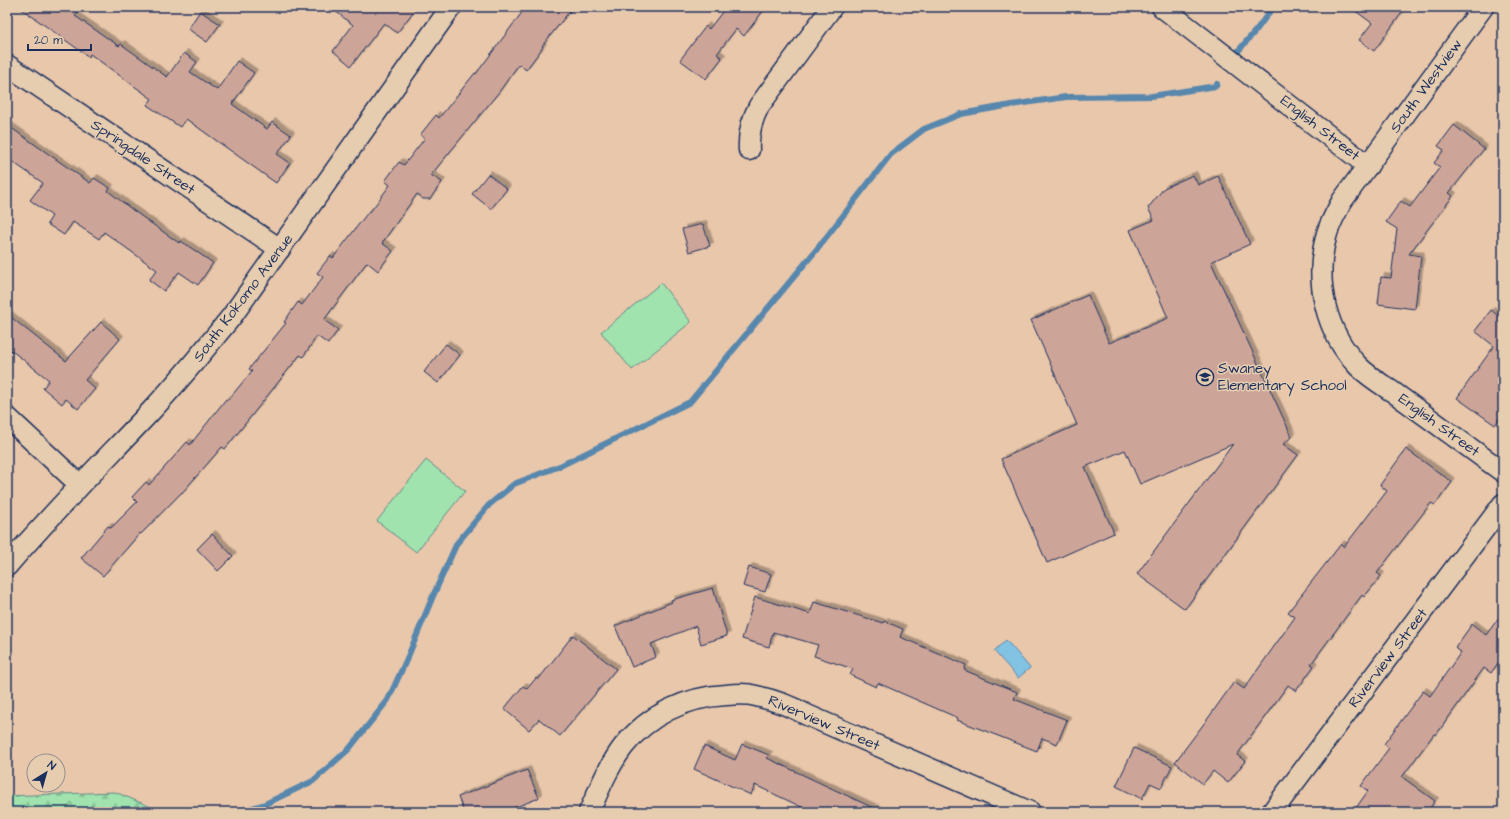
<svg xmlns="http://www.w3.org/2000/svg" width="1510" height="819" font-family="'Architects Daughter',sans-serif">
<style>
.forest{fill:url(#forest-firs);stroke:#5e8986}
.garden{fill:#a0e3ae;stroke:#5e8986}
.water{fill:#82c2e2;stroke:#5987ad}
.lines{fill:none;stroke-linecap:round;stroke-linejoin:round}
.stream{stroke:#5987ad;stroke-width:6}
.building{fill:#cda498;stroke:#1b2f5e;filter:url(#shadow)}
.minor-casing{stroke:#1b2f5e;stroke-width:23}
.minor{stroke:#e7cdaf;stroke-width:20}
.labels{text-anchor:middle;dominant-baseline:central;stroke-width:3;stroke-linejoin:round;paint-order:stroke}
.street-label{font-size:15px;fill:#1b2f5e;stroke:#e7cdaf}
.poi-label{font-size:15px;fill:#1b2f5e;stroke:#e7cdaf;text-anchor:start}
</style>
<defs>
<pattern id="forest-firs" width="22" height="20" patternUnits="userSpaceOnUse"><rect width="22" height="20" fill="#a0e3ae"/><path d="M5 1l3.5 6h-7zM16 11l3.5 6h-7z" fill="#89c398"/></pattern>
<filter id="shadow"><feDropShadow dx="3.5" dy="-3.5" stdDeviation="0" flood-color="#0004"/></filter>
</defs>
<rect width="100%" height="100%" fill="#e9c7ab"/>
<filter id="ink" filterUnits="userSpaceOnUse"><feTurbulence type="fractalNoise" baseFrequency=".025" numOctaves="2"/><feDisplacementMap in="SourceGraphic" scale="8" xChannelSelector="R" yChannelSelector="G"/><feConvolveMatrix kernelMatrix="1 2 1 2 8 2 1 2 1" color-interpolation-filters="sRGB"/></filter>
<g filter="url(#ink)">
<!-- forest -->
<path class="forest" d="M 115,792 L 163,812 L 7,812 L 7,796 Z"/>
<!-- garden -->
<g class="garden">
<path d="M 661,283 L 691,322 L 632,370 L 601,332 Z"/>
<path d="M 426,460 L 465,491 L 416,552 L 377,521 Z"/>
</g>
<!-- water -->
<path class="water" d="M 1006,640 L 1030,668 L 1018,678 L 994,651 Z"/>
<g class="lines">
<!-- stream -->
<g class="stream">
<path d="M 1233,57 L 1257,29 L 1273,7"/>
<path d="M 239,812 L 265,804 L 313,781 L 349,749 L 388,700 L 409,654 L 433,596 L 457,543 L 489,505 L 514,484 L 562,465 L 690,402 L 817,249 L 891,154 L 924,129 L 961,114 L 1011,105 L 1066,97 L 1152,96 L 1216,86 L 1217,84"/>
</g>
</g>
<!-- building -->
<g class="building">
<path d="M 19,7 L 81,7 L 75,16 L 119,46 L 121,44 L 167,77 L 184,53 L 197,62 L 190,72 L 217,90 L 237,61 L 254,73 L 232,104 L 267,129 L 272,122 L 291,135 L 277,154 L 290,163 L 276,183 L 186,119 L 180,127 L 147,105 L 152,99 L 90,54 L 89,57 Z"/>
<path d="M 330,7 L 417,7 L 397,33 L 384,23 L 351,66 L 333,51 L 353,25 Z"/>
<path d="M 526,7 L 573,7 L 542,46 L 543,47 L 526,70 L 519,64 L 499,92 L 431,175 L 442,182 L 430,199 L 423,199 L 417,194 L 382,243 L 393,251 L 378,271 L 367,262 L 324,320 L 338,330 L 328,344 L 317,336 L 303,357 L 300,355 L 225,449 L 222,447 L 182,493 L 182,492 L 141,534 L 140,533 L 103,576 L 81,558 L 108,526 L 111,528 L 137,502 L 132,497 L 146,482 L 149,485 L 187,442 L 190,445 L 226,399 L 228,400 L 252,371 L 249,369 L 286,323 L 284,322 L 298,302 L 302,305 L 323,277 L 317,273 L 330,256 L 333,258 L 369,211 L 370,212 L 390,185 L 385,181 L 399,162 L 404,165 L 425,138 L 420,135 L 436,115 L 439,118 L 475,73 L 476,74 Z"/>
<path d="M 726,7 L 766,7 L 744,36 L 736,29 L 717,54 L 722,58 L 706,79 L 680,60 L 706,26 L 709,29 Z"/>
<path d="M 1350,7 L 1406,7 L 1374,51 L 1359,40 L 1372,23 Z"/>
<path d="M 200,11 L 220,24 L 207,42 L 188,29 Z"/>
<path d="M 7,125 L 90,183 L 94,178 L 110,188 L 108,191 L 134,211 L 179,243 L 181,241 L 213,263 L 198,285 L 179,272 L 164,291 L 149,280 L 157,270 L 104,232 L 99,239 L 73,222 L 64,235 L 47,224 L 52,216 L 30,200 L 43,183 L 7,158 Z"/>
<path d="M 1454,125 L 1484,149 L 1449,193 L 1453,196 L 1409,254 L 1421,256 L 1415,309 L 1378,304 L 1381,277 L 1391,278 L 1397,229 L 1386,222 L 1401,201 L 1410,207 L 1440,167 L 1434,163 L 1444,150 L 1438,146 Z"/>
<path d="M 488,174 L 507,189 L 491,209 L 472,194 Z"/>
<path d="M 1193,175 L 1198,185 L 1218,176 L 1250,244 L 1211,262 L 1292,437 L 1283,444 L 1298,455 L 1185,609 L 1137,574 L 1233,444 L 1140,484 L 1125,450 L 1085,467 L 1114,533 L 1047,563 L 1001,459 L 1077,425 L 1031,320 L 1088,295 L 1109,343 L 1168,318 L 1130,230 L 1154,220 L 1148,208 L 1164,188 Z"/>
<path d="M 703,224 L 710,246 L 689,252 L 682,229 Z"/>
<path d="M 1491,310 L 1503,320 L 1503,413 L 1495,425 L 1457,398 L 1494,346 L 1475,331 Z"/>
<path d="M 7,314 L 66,361 L 101,322 L 120,339 L 85,380 L 95,389 L 78,409 L 66,399 L 62,404 L 43,388 L 49,380 L 7,347 Z"/>
<path d="M 446,344 L 460,355 L 438,383 L 424,372 Z"/>
<path d="M 1406,449 L 1452,482 L 1435,505 L 1431,503 L 1377,573 L 1381,576 L 1364,597 L 1362,595 L 1311,664 L 1314,666 L 1296,691 L 1288,685 L 1237,755 L 1245,761 L 1228,783 L 1213,771 L 1203,784 L 1175,762 L 1209,717 L 1234,682 L 1244,689 L 1295,617 L 1288,612 L 1341,544 L 1344,547 L 1387,491 L 1380,485 Z"/>
<path d="M 212,534 L 233,556 L 218,571 L 197,549 Z"/>
<path d="M 749,567 L 771,574 L 765,592 L 743,586 Z"/>
<path d="M 713,588 L 727,636 L 701,644 L 696,626 L 651,644 L 656,657 L 632,667 L 615,626 L 672,602 L 671,600 Z"/>
<path d="M 755,597 L 810,614 L 814,602 L 883,623 L 884,621 L 903,629 L 900,637 L 966,665 L 964,670 L 1017,692 L 1014,699 L 1067,720 L 1057,744 L 1042,738 L 1037,751 L 957,720 L 958,718 L 878,683 L 876,687 L 850,675 L 853,669 L 814,656 L 818,645 L 773,632 L 769,647 L 742,639 Z"/>
<path d="M 1503,612 L 1503,656 L 1491,673 L 1484,668 L 1436,735 L 1434,734 L 1402,777 L 1435,801 L 1427,812 L 1353,812 L 1368,791 L 1361,786 L 1389,748 L 1384,744 L 1423,691 L 1430,696 L 1461,652 L 1455,648 L 1472,624 L 1486,635 Z"/>
<path d="M 573,635 L 616,669 L 560,736 L 539,719 L 529,730 L 504,709 L 523,686 L 527,689 L 536,678 L 538,680 Z"/>
<path d="M 742,744 L 769,755 L 767,758 L 882,812 L 812,812 L 755,785 L 751,795 L 694,769 L 704,746 L 735,760 Z"/>
<path d="M 1134,748 L 1172,766 L 1161,788 L 1150,783 L 1142,799 L 1116,786 Z"/>
<path d="M 527,770 L 539,798 L 503,812 L 464,812 L 458,797 Z"/>
</g>
<g class="lines">
<defs>
<g id="minor">
<path d="M 1162,7 L 1368,166"/>
<path d="M 1483,7 L 1342,201 C 1336,213 1329,224 1326,237 C 1314,283 1326,332 1358,366 C 1368,376 1381,384 1393,392 L 1503,472"/>
<path d="M 7,65 L 280,249"/>
<path d="M 749,150 C 748,134 751,121 759,106 L 832,7"/>
<path d="M 7,417 L 80,485"/>
<path d="M 7,566 C 53,512 103,462 152,410 C 180,380 206,348 232,316 L 451,7"/>
<path d="M 589,812 C 599,790 608,767 623,747 C 648,715 686,697 726,695 C 736,694 746,693 756,696 C 774,700 791,706 807,715 L 1030,812"/>
<path d="M 1272,812 L 1503,504"/>
</g>
</defs>
<!-- minor casing -->
<use href="#minor" class="minor-casing"/>
<!-- minor -->
<use href="#minor" class="minor"/>
</g>
</g>
<!-- icons -->
<defs>
<symbol id="school-ring" viewBox="-11 -11 22 22"><circle r="9.5" fill="#e7cdaf" stroke="#1b2f5e" stroke-width="1.5"/><path d="M0-5L7-2L0 1L-7-2ZM-4 1L0 2.5L4 1V4Q0 6-4 4Z" fill="#1b2f5e"/></symbol>
</defs>
<g fill-rule="evenodd">
<use href="#school-ring" x="1195" y="367" width="20" height="20"/>
</g>
<g class="labels">
<!-- street labels -->
<g class="street-label">
<text transform="translate(1426 86) rotate(-54)">South Westview</text>
<text transform="translate(1320 128) rotate(38)">English Street</text>
<text transform="translate(143 157) rotate(34)">Springdale Street</text>
<text transform="translate(243 298) rotate(-53)">South Kokomo Avenue</text>
<text transform="translate(1439 425) rotate(36)">English Street</text>
<text transform="translate(1388 658) rotate(-53)">Riverview Street</text>
<text transform="translate(824 723) rotate(23)">Riverview Street</text>
</g>
<!-- poi labels -->
<g class="poi-label">
<text x="1218" y="368">Swaney<tspan x="1218" dy="17">Elementary School</tspan></text>
</g>
</g>
<!-- margin -->
<rect width="1510" height="819" fill="none" stroke="#e7cdaf" stroke-width="24"/>
<rect x="12" y="12" width="1486" height="795" fill="none" stroke="#1b2f5e" stroke-width="1.5" filter="url(#ink)"/>
<!-- north arrow -->
<g transform="translate(46 773) rotate(37)"><circle r="19" fill="#e7cdaf" stroke="#958e8f"/>
<path d="M0-3L7 15L0 10L-7 15Z" fill="#1b2f5e"/>
<text y="-6" font-size="11" font-weight="bold" text-anchor="middle" fill="#1b2f5e">N</text>
</g>
<!-- scale -->
<path d="M28 44v6h63v-6" fill="none" stroke="#1b2f5e" stroke-width="2"/>
<text x="34" y="44" font-size="12" fill="#1b2f5e" stroke="#e7cdaf" stroke-width="3" paint-order="stroke">20 m</text>
</svg>
